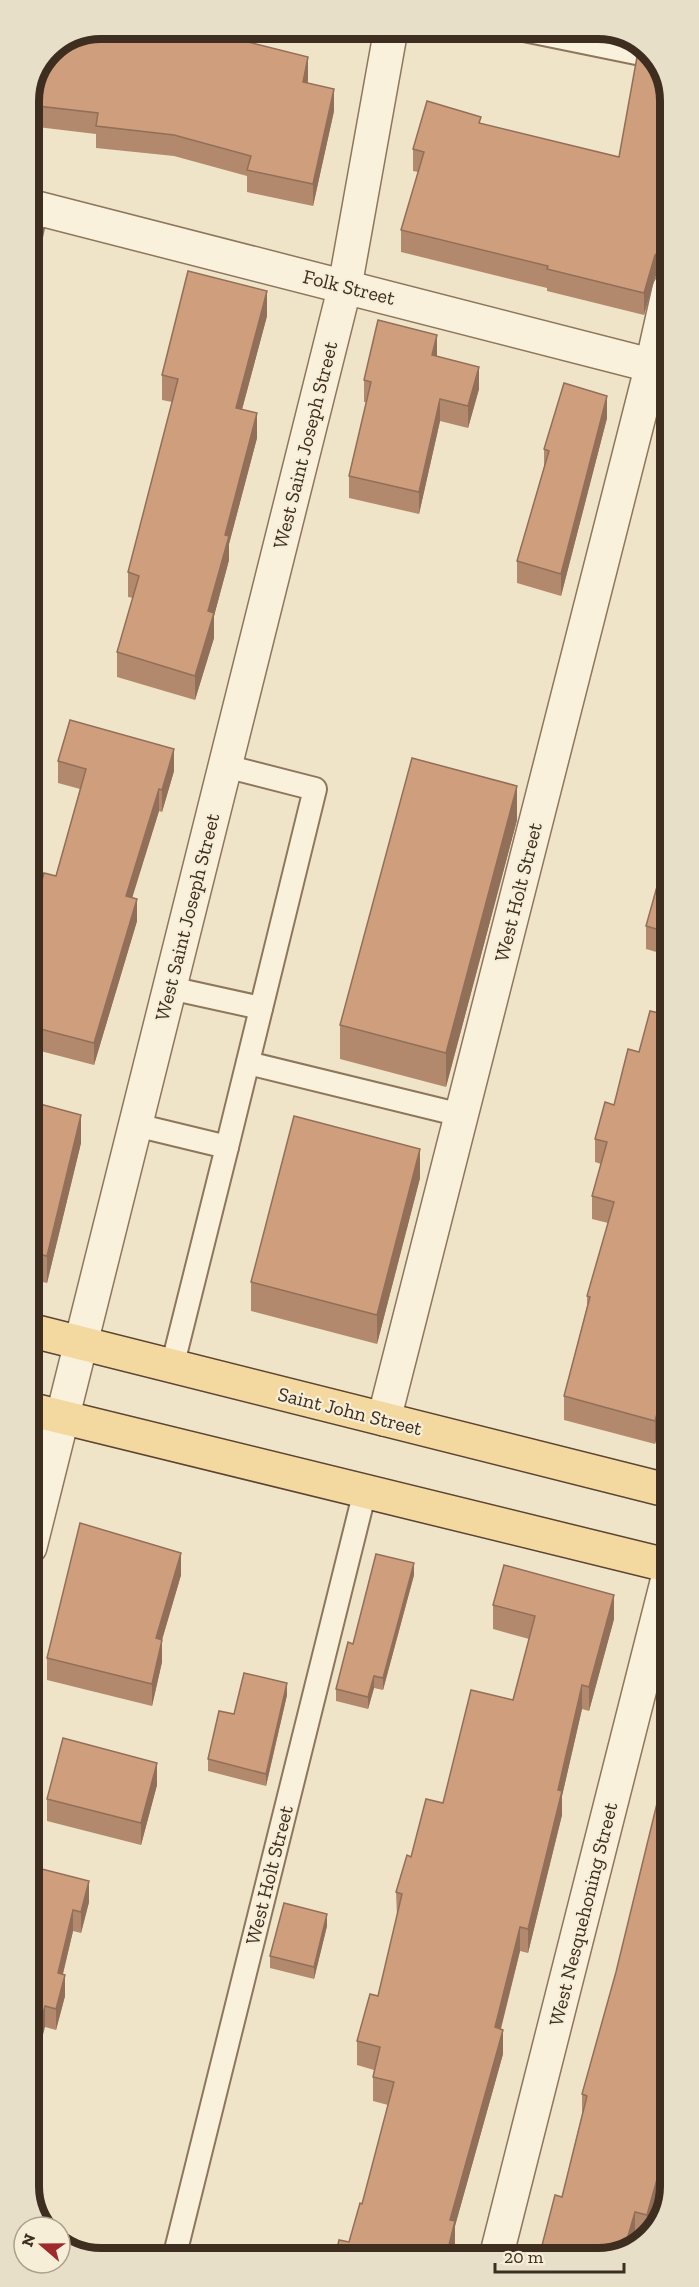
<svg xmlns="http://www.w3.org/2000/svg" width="699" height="2287" font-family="'Zilla Slab',serif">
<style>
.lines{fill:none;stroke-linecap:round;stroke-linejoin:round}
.lane-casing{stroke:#8d765c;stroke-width:26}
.street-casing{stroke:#8d765c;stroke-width:36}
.primary-casing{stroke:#5b4430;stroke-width:36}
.lane{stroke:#faf1dc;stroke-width:22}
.street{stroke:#faf1dc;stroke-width:33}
.primary{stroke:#f3d9a0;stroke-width:33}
.wall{fill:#b2896c}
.shaded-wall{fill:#916f58}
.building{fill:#cf9f7d;stroke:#916f58;stroke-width:1.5}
.labels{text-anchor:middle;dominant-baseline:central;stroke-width:4.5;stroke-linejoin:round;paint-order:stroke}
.street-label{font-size:20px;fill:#3d2e20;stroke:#f7eed8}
.rim{fill:none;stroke:#3d2e20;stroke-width:8}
</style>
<rect width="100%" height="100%" fill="#f0e4c8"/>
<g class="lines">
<defs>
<g id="lane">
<path d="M 519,29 L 651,56"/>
<path d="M 29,241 L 36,209"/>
<path d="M 225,766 L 315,789 L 227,1147"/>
<path d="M 170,988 L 261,1008"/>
<path d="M 248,1063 L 461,1115"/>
<path d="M 136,1125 L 227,1147 L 172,1367"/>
<path d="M 174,2258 L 365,1491"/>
</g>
<g id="street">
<path d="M 29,206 L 669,370"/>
<path d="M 384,1419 L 652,365 L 669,289"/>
<path d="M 30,1547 L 345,286 L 391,29"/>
<path d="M 496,2257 L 670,1570"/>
</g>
<g id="primary">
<path d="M 29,1330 L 670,1491"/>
<path d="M 29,1409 L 670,1566"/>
</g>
</defs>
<!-- lane casing -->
<use href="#lane" class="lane-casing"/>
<!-- street casing -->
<use href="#street" class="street-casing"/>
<!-- primary casing -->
<use href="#primary" class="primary-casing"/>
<!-- lane -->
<use href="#lane" class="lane"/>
<!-- street -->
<use href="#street" class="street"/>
<!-- primary -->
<use href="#primary" class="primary"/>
</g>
<!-- wall -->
<g class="wall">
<path d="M 308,79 L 308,83 L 334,111 L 313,206 L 247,192 L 247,176 L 174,156 L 96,148 L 96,134 L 29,126 L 29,97 Z"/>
<path d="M 669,87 L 669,155 L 665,178 L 669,179 L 669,271 L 663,271 L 655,277 L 644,315 L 547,291 L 547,288 L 401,252 L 401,230 L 418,172 L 413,171 L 413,149 L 481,124 L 619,157 Z"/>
<path d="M 267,316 L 242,409 L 257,438 L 229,544 L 229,560 L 214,616 L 214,638 L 195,700 L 117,677 L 117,652 L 133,598 L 128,597 L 128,572 L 172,402 L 162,400 L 162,375 Z"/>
<path d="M 437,357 L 479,389 L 468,428 L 440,421 L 419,514 L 349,498 L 349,476 L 366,402 L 364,402 L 364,380 Z"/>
<path d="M 607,418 L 561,596 L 517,583 L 517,561 L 544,467 L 544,449 Z"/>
<path d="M 58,761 L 174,771 L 162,812 L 159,811 L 132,897 L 137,921 L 94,1065 L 29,1048 L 29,926 L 56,876 L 80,789 L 58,783 Z"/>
<path d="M 517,820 L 446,1087 L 340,1059 L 340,1025 Z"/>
<path d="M 670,886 L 670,956 L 646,949 L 646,926 Z"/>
<path d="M 670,972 L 670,1389 L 655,1444 L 564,1420 L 564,1396 L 587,1306 L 587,1296 L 608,1223 L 592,1219 L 592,1196 L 601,1164 L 595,1162 L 595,1139 L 614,1105 L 659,1013 Z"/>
<path d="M 29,1101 L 81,1143 L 47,1283 L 29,1279 Z"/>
<path d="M 420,1178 L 377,1344 L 251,1311 L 251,1282 Z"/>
<path d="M 181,1575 L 162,1640 L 162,1662 L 152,1706 L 47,1680 L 47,1658 Z"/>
<path d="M 414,1575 L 383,1690 L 374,1688 L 368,1709 L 336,1701 L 336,1689 L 353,1644 Z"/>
<path d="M 493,1605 L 614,1619 L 589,1711 L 582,1709 L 562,1796 L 562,1815 L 528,1953 L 520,1951 L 501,2029 L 503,2054 L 455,2226 L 455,2245 L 452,2257 L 335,2258 L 349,2242 L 362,2204 L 388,2105 L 373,2101 L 373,2077 L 374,2070 L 357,2065 L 357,2041 L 378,1996 L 397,1916 L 396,1892 L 411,1857 L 443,1803 L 513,1700 L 529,1639 L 493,1629 Z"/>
<path d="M 287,1695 L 266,1786 L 208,1771 L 208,1759 Z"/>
<path d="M 670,1750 L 670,2186 L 669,2190 L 661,2188 L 648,2235 L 644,2237 L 635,2235 L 562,2197 L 582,2114 L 582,2094 L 616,1972 Z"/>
<path d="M 157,1785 L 141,1845 L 47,1821 L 47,1799 Z"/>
<path d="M 30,1866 L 89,1902 L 81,1933 L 73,1931 L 63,1974 L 65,1996 L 56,2030 L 45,2027 Z"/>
<path d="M 327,1926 L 314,1979 L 270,1968 L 270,1956 Z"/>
</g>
<!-- shaded-wall -->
<g class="shaded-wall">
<path d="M 308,57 L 308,79 L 303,104 L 303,82 Z"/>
<path d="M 334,89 L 334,111 L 313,206 L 313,184 Z"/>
<path d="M 669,133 L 669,155 L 661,199 L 661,177 Z"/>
<path d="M 663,249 L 663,271 L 655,277 L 644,315 L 644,293 L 655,255 Z"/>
<path d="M 267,291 L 267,316 L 236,432 L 236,408 Z"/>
<path d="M 437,335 L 437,357 L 432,355 Z"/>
<path d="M 479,367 L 479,389 L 468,428 L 468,406 Z"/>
<path d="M 607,396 L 607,418 L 561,596 L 561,574 Z"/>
<path d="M 440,399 L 440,421 L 419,514 L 419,492 Z"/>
<path d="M 257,413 L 257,438 L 229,544 L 229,560 L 214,616 L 214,638 L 195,700 L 195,676 L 208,611 L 225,535 Z"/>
<path d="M 174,749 L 174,771 L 162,812 L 162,790 Z"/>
<path d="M 517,786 L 517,820 L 446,1087 L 446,1053 Z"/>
<path d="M 159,789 L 159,811 L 126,918 L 126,896 Z"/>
<path d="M 137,899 L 137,921 L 94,1065 L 94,1043 Z"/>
<path d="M 81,1115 L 81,1143 L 47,1283 L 47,1256 Z"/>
<path d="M 420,1149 L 420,1178 L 377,1344 L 377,1315 Z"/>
<path d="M 670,1365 L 670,1389 L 655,1444 L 655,1421 Z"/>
<path d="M 181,1553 L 181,1575 L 156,1660 L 156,1638 Z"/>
<path d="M 414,1563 L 414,1575 L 383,1690 L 383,1678 Z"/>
<path d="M 614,1595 L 614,1619 L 589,1711 L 589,1687 Z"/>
<path d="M 162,1640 L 162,1662 L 152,1706 L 152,1684 Z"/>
<path d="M 374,1676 L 374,1688 L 368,1709 L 368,1697 Z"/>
<path d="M 287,1683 L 287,1695 L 266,1786 L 266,1774 Z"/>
<path d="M 582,1685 L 582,1709 L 562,1796 L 562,1815 L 528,1953 L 528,1929 L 558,1790 Z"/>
<path d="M 157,1763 L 157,1785 L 141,1845 L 141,1823 Z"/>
<path d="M 89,1881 L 89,1902 L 81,1933 L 81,1912 Z"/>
<path d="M 73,1910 L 73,1931 L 58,1994 L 58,1973 Z"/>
<path d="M 327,1914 L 327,1926 L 314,1979 L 314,1967 Z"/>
<path d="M 520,1927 L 520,1951 L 495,2051 L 495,2027 Z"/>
<path d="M 65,1975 L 65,1996 L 56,2030 L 56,2009 Z"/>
<path d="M 45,2006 L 45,2027 L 30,2086 L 30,2065 Z"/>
<path d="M 503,2030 L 503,2054 L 455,2226 L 455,2245 L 452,2257 L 446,2257 L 450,2220 Z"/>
<path d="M 34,2140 L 34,2162 L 30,2179 L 30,2158 Z"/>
<path d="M 661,2165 L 661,2188 L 647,2236 L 647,2215 Z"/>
<path d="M 635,2212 L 635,2235 L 633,2244 L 624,2250 Z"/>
</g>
<!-- building -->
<g class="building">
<path d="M 101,28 L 196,29 L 308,57 L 303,82 L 334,89 L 313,184 L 247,170 L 251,156 L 174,135 L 96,126 L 98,113 L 29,105 L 29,97 L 50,50 Z"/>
<path d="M 637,57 L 654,61 L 669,87 L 669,133 L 661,177 L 669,179 L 669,249 L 663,249 L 655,255 L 644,293 L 547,269 L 548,266 L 401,230 L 424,152 L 413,149 L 427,101 L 481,117 L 479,123 L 619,157 Z"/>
<path d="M 188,271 L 267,291 L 236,408 L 257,413 L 225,535 L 229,536 L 208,611 L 214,613 L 195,676 L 117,652 L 139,576 L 128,572 L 178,379 L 162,375 Z"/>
<path d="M 378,320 L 437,335 L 432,355 L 479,367 L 468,406 L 440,399 L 419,492 L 349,476 L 371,382 L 364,380 Z"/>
<path d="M 564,383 L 607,396 L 561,574 L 517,561 L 549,451 L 544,449 Z"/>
<path d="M 70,720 L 174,749 L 162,790 L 159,789 L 126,896 L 137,899 L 94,1043 L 29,1026 L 29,926 L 44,873 L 56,876 L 86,769 L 58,761 Z"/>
<path d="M 412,758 L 517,786 L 446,1053 L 340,1025 Z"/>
<path d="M 658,883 L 670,886 L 670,933 L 646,926 Z"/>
<path d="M 670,972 L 670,1365 L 655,1421 L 564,1396 L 590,1297 L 587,1296 L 614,1202 L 592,1196 L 607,1142 L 595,1139 L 605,1102 L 614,1105 L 628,1049 L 639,1052 L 650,1011 L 659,1013 Z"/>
<path d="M 29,1101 L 81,1115 L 47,1256 L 29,1252 Z"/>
<path d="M 294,1116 L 420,1149 L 377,1315 L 251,1282 Z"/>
<path d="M 80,1523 L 181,1553 L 156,1638 L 162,1640 L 152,1684 L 47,1658 Z"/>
<path d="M 376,1554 L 414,1563 L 383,1678 L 374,1676 L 368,1697 L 336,1689 L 348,1642 L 353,1644 Z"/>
<path d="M 504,1565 L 614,1595 L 589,1687 L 582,1685 L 558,1790 L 562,1791 L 528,1929 L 520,1927 L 495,2027 L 503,2030 L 450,2220 L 455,2221 L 446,2257 L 335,2258 L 339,2240 L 349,2242 L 360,2203 L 362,2204 L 394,2082 L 373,2077 L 380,2047 L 357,2041 L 370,1994 L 378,1996 L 402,1894 L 396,1892 L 407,1855 L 411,1857 L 426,1799 L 443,1803 L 471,1690 L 513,1700 L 535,1616 L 493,1605 Z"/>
<path d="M 244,1673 L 287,1683 L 266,1774 L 208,1759 L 219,1711 L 234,1714 Z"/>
<path d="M 63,1738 L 157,1763 L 141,1823 L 47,1799 Z"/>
<path d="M 670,1750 L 670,2116 L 668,2125 L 670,2126 L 670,2167 L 661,2165 L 647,2215 L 635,2212 L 624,2250 L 612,2257 L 539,2257 L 555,2195 L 562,2197 L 587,2096 L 582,2094 L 616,1972 Z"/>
<path d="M 30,1866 L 89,1881 L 81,1912 L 73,1910 L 58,1973 L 65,1975 L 56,2009 L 45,2006 L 30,2065 Z"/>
<path d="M 284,1903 L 327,1914 L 314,1967 L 270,1956 Z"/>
<path d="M 30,2140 L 34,2140 L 30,2158 Z"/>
</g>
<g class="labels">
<!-- street labels -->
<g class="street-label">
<text transform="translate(349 287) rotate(14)">Folk Street</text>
<text transform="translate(305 445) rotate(-76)">West Saint Joseph Street</text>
<text transform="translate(518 892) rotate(-76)">West Holt Street</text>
<text transform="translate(187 917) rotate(-76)">West Saint Joseph Street</text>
<text transform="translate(350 1411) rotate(14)">Saint John Street</text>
<text transform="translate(269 1875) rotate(-76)">West Holt Street</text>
<text transform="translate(583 1914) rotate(-76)">West Nesquehoning Street</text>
</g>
</g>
<!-- crop -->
<path d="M0 0H699V2287H0ZM101 39H598A62 62 0 0 1 660 101V2186A62 62 0 0 1 598 2248H101A62 62 0 0 1 39 2186V101A62 62 0 0 1 101 39Z" fill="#e8dfc9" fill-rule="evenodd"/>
<path class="rim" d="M101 39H598A62 62 0 0 1 660 101V2186A62 62 0 0 1 598 2248H101A62 62 0 0 1 39 2186V101A62 62 0 0 1 101 39Z"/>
<!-- north arrow -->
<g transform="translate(42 2245) rotate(290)"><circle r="28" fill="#f7eed8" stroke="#ada18e" stroke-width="1.5"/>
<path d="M0-4.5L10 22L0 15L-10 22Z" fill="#9e2a2b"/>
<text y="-9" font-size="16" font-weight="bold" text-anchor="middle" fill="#3d2e20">N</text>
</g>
<!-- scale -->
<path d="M495 2263v9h129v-9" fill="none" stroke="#3d2e20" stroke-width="3"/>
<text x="504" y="2263" font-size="18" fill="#3d2e20" stroke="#f7eed8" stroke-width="4.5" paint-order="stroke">20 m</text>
</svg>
